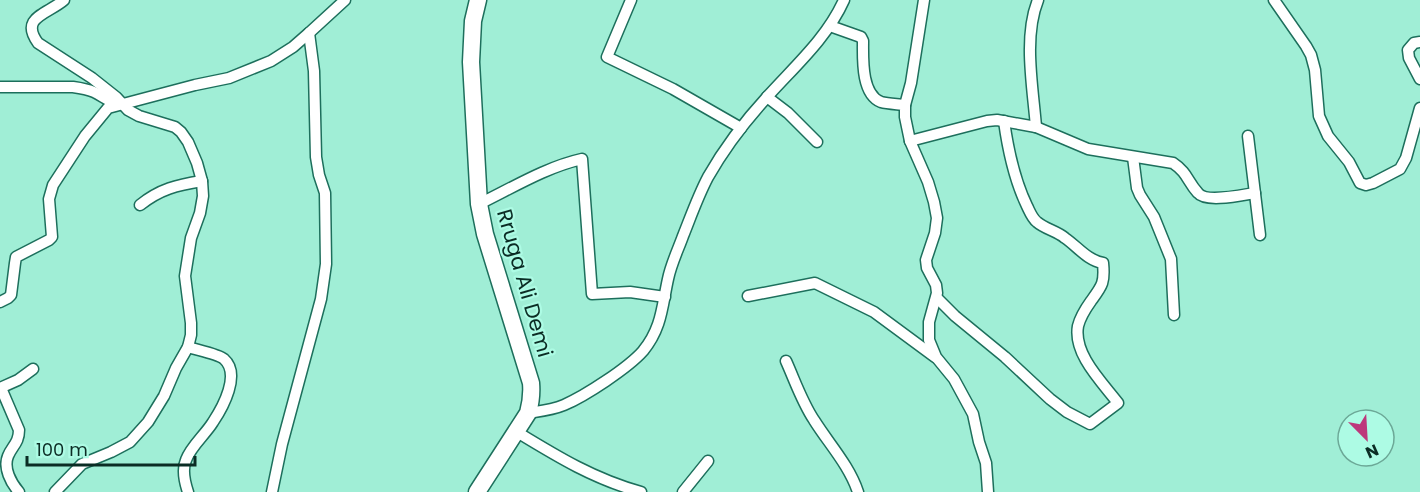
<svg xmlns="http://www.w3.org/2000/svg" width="1420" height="492" font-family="Poppins,sans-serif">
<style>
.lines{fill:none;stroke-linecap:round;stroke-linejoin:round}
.minor-casing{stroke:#1d6f5c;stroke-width:13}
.secondary-casing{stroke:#1d6f5c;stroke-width:19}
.minor{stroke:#fff;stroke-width:10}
.secondary{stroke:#fff;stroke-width:16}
.labels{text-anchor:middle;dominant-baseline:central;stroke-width:4.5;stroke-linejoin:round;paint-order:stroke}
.street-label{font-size:21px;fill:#0b2c24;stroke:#adfbe4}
</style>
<rect width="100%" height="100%" fill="#a0eed6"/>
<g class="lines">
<defs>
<g id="minor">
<path d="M 631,0 L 607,57 L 673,89 L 741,128"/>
<path d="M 1274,0 L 1306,46 L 1311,55 L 1315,70 L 1319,116 L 1328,136 L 1349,162 L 1360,183 L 1366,185 L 1373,183 L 1400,169 L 1406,158 L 1420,108"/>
<path d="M 830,26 L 861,37 L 863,41 C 863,58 861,94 881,102 C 888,104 898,104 905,105 L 905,117 L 910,141 L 928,182 L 934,202 L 937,218 L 935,233 L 926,260 L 927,268 L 936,285 L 937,293 L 929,322 L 929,340 L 936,357 L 954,379 L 973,414 L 979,442 L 986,463 L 988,492"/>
<path d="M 1420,42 L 1414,43 L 1408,50 L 1409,58 L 1420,79"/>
<path d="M 0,87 L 73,87 C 80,88 87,89 94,92 C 103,96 108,102 118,103"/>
<path d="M 767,97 L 788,113 L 817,142"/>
<path d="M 905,105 L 911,83 L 924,0"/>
<path d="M 1036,127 C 1033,88 1023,37 1038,0"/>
<path d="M 1248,136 L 1260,235"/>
<path d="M 910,141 L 987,121 L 997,120 L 1036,127 L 1088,149 L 1173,163 C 1188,173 1187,181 1198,193 C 1206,203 1242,195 1255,193"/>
<path d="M 1133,157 L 1137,188 L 1140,195 L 1154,217 L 1171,259 L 1174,315"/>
<path d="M 479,204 C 512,188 546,167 582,159 L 592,294 L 630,292 L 665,297"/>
<path d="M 140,205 C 160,189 177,185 202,181"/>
<path d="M 748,296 L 815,283 L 874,312 L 935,357"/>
<path d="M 937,298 L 955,316 L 1005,357 L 1050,399 L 1067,412 L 1090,424 L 1118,403 C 1102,382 1073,354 1078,326 C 1080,318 1086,308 1091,301 C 1102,286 1105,283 1103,263 C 1087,260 1078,247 1065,238 C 1057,231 1045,229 1037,222 C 1032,218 1030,212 1027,206 C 1014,179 1008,150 1004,121"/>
<path d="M 0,302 L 8,298 L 11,295 L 15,263 L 16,257 L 49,240 L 52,237 L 49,199 L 53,185 L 85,136 L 108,108 L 195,85 L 229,78 L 271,61 L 293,47 L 309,33 L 345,0"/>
<path d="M 786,361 C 795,381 802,402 814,420 C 829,444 849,465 858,492"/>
<path d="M 0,388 L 18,380 L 33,369"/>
<path d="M 1,388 L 19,430 C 19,443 12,446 8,456 C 3,468 11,483 19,492"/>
<path d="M 528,413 C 541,411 552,410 564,405 C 585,396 628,368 643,351 C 662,328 662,306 668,279 C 671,264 678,250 683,236 C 691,216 698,196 708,177 C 725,147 745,121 768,96 C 795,66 827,38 844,0"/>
<path d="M 517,432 C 558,457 594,479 641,492"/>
<path d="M 55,492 L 82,464 L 111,452 L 130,442 L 148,422 L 164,396 L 176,368 L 188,347 L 191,335 L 191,323 L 185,276 L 191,238 L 200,213 L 203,196 L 202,181 L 197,163 L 188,142 L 181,132 L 175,127 L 139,116 L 128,110 L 116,97 L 92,78 L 38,43 C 19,17 48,14 64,0"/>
<path d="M 188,492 C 185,483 182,469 186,460 C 191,446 205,435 213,422 C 223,407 241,374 224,359 C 218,354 197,350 188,347"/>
<path d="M 272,492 L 282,444 L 321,299 L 326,264 L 325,193 L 319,175 L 316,157 L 314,71 L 309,33"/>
<path d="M 683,492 L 708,461"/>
</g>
<path id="secondary" d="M 477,492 L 528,413 C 531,402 532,394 531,383 L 485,234 L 479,204 L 471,62 L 473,21 L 478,0"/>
</defs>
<!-- minor casing -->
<use href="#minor" class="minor-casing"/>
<!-- secondary casing -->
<use href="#secondary" class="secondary-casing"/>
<!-- minor -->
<use href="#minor" class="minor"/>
<!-- secondary -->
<use href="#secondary" class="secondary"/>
</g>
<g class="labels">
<!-- street labels -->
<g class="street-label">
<text transform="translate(525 283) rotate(74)">Rruga Ali Demi</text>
</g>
</g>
<!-- north arrow -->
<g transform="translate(1366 438) rotate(156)"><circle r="28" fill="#adfbe4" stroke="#6ca897" stroke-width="1.5"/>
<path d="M0-4.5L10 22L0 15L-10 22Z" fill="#bd387b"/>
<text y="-9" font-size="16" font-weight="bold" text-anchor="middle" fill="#0b2c24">N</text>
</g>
<!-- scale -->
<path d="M27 456v9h168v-9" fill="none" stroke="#0b2c24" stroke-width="3"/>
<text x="36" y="456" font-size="18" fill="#0b2c24" stroke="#adfbe4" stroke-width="4.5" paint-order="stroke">100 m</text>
</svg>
